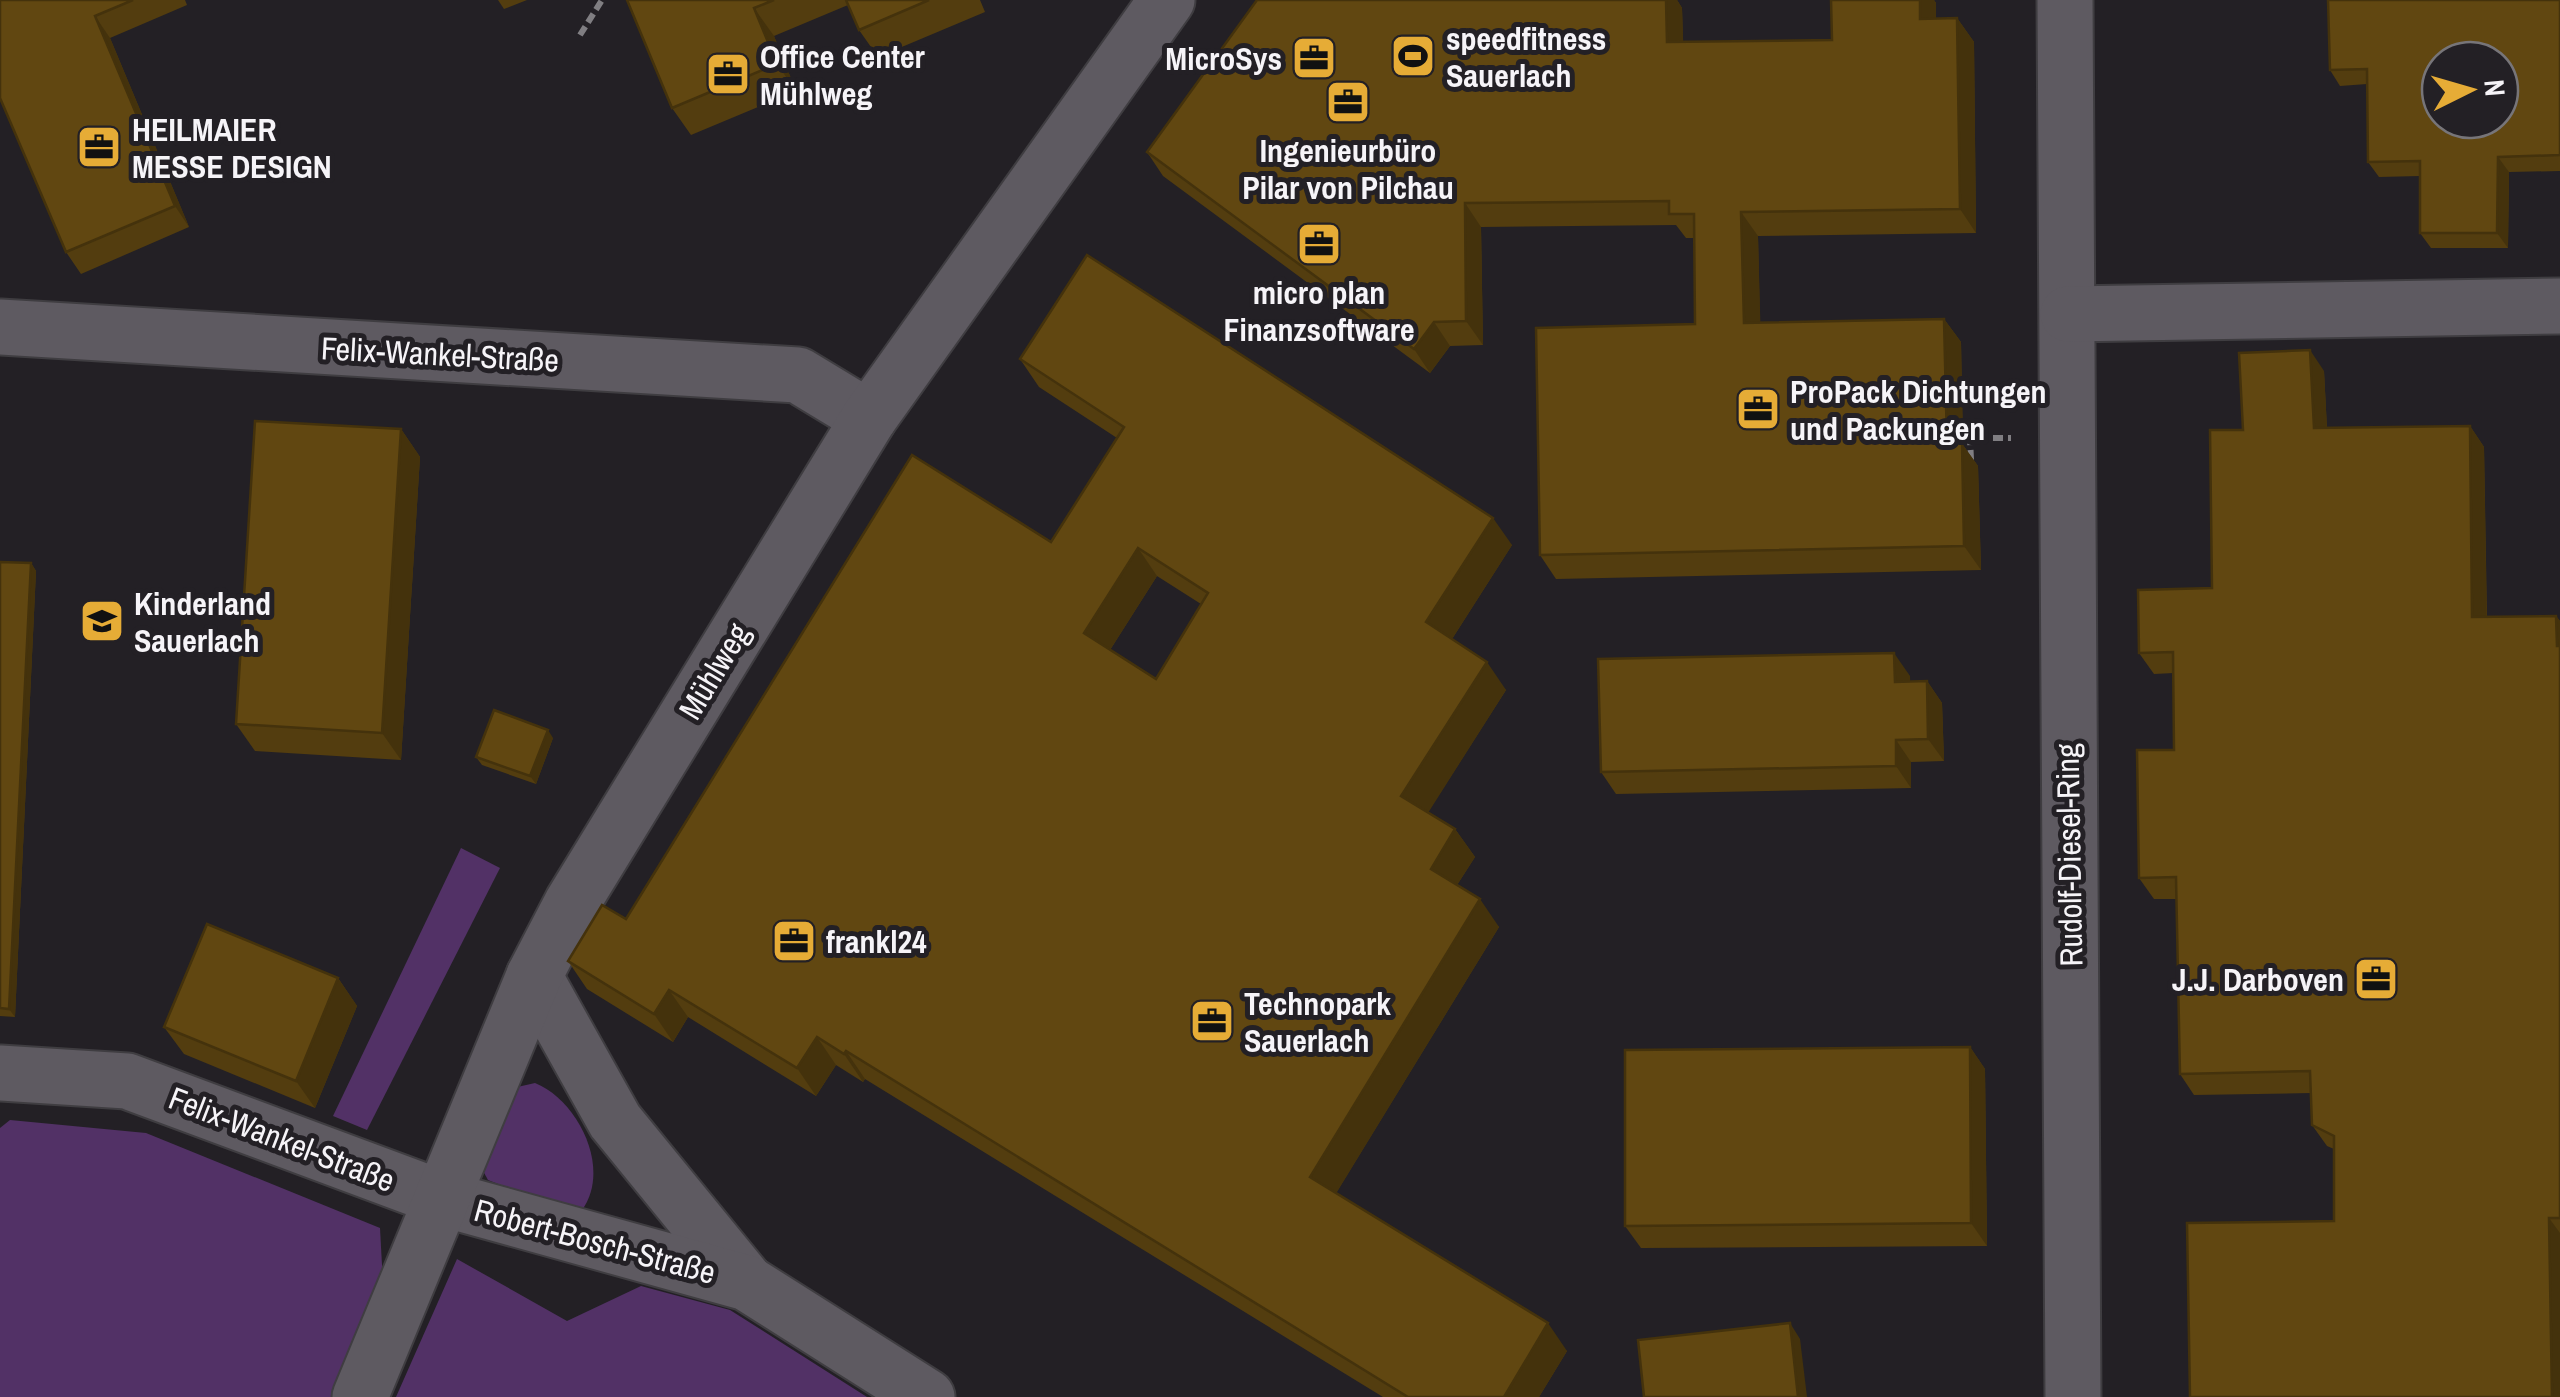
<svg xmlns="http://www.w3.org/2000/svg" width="2560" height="1397" font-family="'Archivo Narrow',sans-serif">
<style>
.green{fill:#523166}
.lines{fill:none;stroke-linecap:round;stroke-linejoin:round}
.street-casing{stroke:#3f3d41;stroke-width:59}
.path{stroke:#807e82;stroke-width:6;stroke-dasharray:10 5;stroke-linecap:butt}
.street{stroke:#5e5a61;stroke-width:55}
.wall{fill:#533d0f;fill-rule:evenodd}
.shaded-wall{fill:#44320c}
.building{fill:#614711;stroke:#44320c;stroke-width:2.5;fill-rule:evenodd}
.labels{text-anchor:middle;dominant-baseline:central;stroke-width:10;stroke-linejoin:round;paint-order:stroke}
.poi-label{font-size:32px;font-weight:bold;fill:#f6f4f8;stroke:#232025;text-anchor:start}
.street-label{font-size:32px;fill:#f6f4f8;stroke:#232025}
</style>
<rect width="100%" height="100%" fill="#232025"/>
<!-- green -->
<g class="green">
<path d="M 461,848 L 500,868 L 367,1130 L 333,1116 Z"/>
<path d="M 535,1083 C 578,1100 612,1169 582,1210 L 572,1213 L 488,1180 L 482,1169 L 513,1088 Z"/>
<path d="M 10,1120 L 146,1133 L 380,1228 L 383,1284 L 336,1397 L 0,1397 L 0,1128 Z"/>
<path d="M 457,1259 L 567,1321 L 641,1286 L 730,1310 L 867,1397 L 396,1397 Z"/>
</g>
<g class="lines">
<defs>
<g id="street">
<path d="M 2065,0 L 2073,1397"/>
<path d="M 2068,314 L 2560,306"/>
<path d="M 0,327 L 798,375 L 869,418"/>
<path d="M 534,976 L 615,1121 L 747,1283"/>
<path d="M 0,1073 L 127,1081 L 444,1199 L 747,1283 L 927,1397"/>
<path d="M 360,1397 L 534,976 L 572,903 L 869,418 L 1167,0"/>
</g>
</defs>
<!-- street casing -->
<use href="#street" class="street-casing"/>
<!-- path -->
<g class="path">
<path d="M 580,35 L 602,0"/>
<path d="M 1971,460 L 1970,438 L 2011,438"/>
</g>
<!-- street -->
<use href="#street" class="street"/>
</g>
<!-- wall -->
<g class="wall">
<path d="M 0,0 L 185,0 L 187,5 L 110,38 L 189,227 L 81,274 L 66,252 Z"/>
<path d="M 498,0 L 527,0 L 504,9 Z"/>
<path d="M 627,0 L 980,0 L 985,12 L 878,57 L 859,30 L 848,5 L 774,36 L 796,91 L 691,135 L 672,108 Z"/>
<path d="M 1257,0 L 1677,0 L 1682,8 L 1683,42 L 1832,40 L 1831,0 L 1934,0 L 1936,3 L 1936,19 L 1957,18 L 1974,42 L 1976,233 L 1758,236 L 1760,323 L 1944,319 L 1961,342 L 1963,445 L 1978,466 L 1981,570 L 1556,579 L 1540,555 L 1695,324 L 1694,238 L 1686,238 L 1676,225 L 1481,227 L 1483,345 L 1450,346 L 1430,373 L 1163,176 L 1147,152 Z"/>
<path d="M 2560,0 L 2560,171 L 2509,172 L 2508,248 L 2431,248 L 2420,233 L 2420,176 L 2379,177 L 2368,162 L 2367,84 L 2340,86 L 2330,70 Z"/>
<path d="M 1020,359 L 1512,545 L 1452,639 L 1506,690 L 1428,812 L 1455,829 L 1475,857 L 1457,885 L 1499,927 L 1336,1193 L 1567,1351 L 1539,1397 L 1383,1397 L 865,1079 L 863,1082 L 836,1065 L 816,1096 L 688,1017 L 673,1042 L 587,989 L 568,961 L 626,919 L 1051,542 L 1117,438 L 1039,387 ZM 1157,576 L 1201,604 L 1156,679 L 1110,650 Z"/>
<path d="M 2324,371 L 2327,428 L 2470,426 L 2484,447 L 2487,617 L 2556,616 L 2560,621 L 2560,1397 L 2334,1221 L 2334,1149 L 2327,1146 L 2312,1125 L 2311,1093 L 2194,1095 L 2180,1074 L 2177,899 L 2154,899 L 2139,878 L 2174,750 L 2174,673 L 2154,674 L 2139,653 L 2212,588 Z"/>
<path d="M 401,429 L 420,457 L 401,760 L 255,751 L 236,724 Z"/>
<path d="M 0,562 L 31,563 L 36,571 L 15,1017 L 0,1016 Z"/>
<path d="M 1910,676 L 1910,682 L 1927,681 L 1942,703 L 1944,761 L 1911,762 L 1911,788 L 1616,794 L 1601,772 Z"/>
<path d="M 553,738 L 536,784 L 482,765 L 476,757 Z"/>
<path d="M 338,978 L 357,1006 L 315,1108 L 184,1054 L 164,1027 Z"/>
<path d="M 1970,1047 L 1985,1069 L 1987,1246 L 1641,1248 L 1625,1226 Z"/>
</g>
<!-- shaded-wall -->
<g class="shaded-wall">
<path d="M 1666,0 L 1677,0 L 1682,8 L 1684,65 L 1667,42 Z"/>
<path d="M 1920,0 L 1934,0 L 1936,3 L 1936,43 L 1920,19 Z"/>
<path d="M 754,8 L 774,36 L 796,91 L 777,64 Z"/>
<path d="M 95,16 L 110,38 L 189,227 L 175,206 Z"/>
<path d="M 1957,18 L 1974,42 L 1976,233 L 1960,209 Z"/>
<path d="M 2498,157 L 2509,172 L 2508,248 L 2497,233 Z"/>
<path d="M 1465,203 L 1481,227 L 1483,345 L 1466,321 Z"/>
<path d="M 1741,212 L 1758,236 L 1761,347 L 1744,323 Z"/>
<path d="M 1944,319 L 1961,342 L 1963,445 L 1978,466 L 1981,570 L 1964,546 L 1947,444 Z"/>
<path d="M 1434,322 L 1450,346 L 1430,373 L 1414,349 Z"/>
<path d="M 2310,350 L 2324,371 L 2328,449 L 2314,428 Z"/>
<path d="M 2470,426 L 2484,447 L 2487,638 L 2472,617 Z"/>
<path d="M 401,429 L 420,457 L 401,760 L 382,733 Z"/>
<path d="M 1493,518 L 1512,545 L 1445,650 L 1426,622 Z"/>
<path d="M 1138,548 L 1157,576 L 1103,661 L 1084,633 Z"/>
<path d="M 31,563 L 36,571 L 15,1017 L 9,1009 Z"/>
<path d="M 2556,616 L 2560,621 L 2560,650 L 2557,646 Z"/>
<path d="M 1894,653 L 1910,676 L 1911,704 L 1895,682 Z"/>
<path d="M 1487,662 L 1506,690 L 1421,824 L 1401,796 Z"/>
<path d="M 1927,681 L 1942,703 L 1944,761 L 1928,739 Z"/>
<path d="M 548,730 L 553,738 L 536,784 L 530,776 Z"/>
<path d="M 1896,740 L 1911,762 L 1911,788 L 1896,766 Z"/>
<path d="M 1455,829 L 1475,857 L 1450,896 L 1431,869 Z"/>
<path d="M 1480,899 L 1499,927 L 1329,1205 L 1310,1177 Z"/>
<path d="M 338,978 L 357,1006 L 315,1108 L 296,1081 Z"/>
<path d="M 669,990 L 688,1017 L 673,1042 L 654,1014 Z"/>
<path d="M 817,1037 L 836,1065 L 816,1096 L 797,1068 Z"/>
<path d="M 1970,1047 L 1985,1069 L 1987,1246 L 1971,1223 Z"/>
<path d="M 846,1051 L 865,1079 L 863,1082 L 844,1054 Z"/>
<path d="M 2549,1218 L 2560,1233 L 2560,1397 L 2552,1397 Z"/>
<path d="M 1548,1323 L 1567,1351 L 1539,1397 L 1503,1397 Z"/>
<path d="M 1790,1323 L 1800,1339 L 1807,1397 L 1798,1397 Z"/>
</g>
<!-- building -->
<g class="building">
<path d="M 0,0 L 133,0 L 95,16 L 175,206 L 66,252 L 0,98 Z"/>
<path d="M 627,0 L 774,0 L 754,8 L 777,64 L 672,108 Z"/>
<path d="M 846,0 L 929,0 L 859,30 Z"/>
<path d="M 1257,0 L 1666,0 L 1667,42 L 1832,40 L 1831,0 L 1920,0 L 1920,19 L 1957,18 L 1960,209 L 1741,212 L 1744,323 L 1944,319 L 1947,444 L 1962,443 L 1964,546 L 1540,555 L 1536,328 L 1695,324 L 1694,214 L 1669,214 L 1669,201 L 1465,203 L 1466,321 L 1434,322 L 1414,349 L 1147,152 Z"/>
<path d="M 2328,0 L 2560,0 L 2560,155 L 2498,157 L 2497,233 L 2420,233 L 2420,161 L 2368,162 L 2367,69 L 2330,70 ZM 2440,60 L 2500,60 L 2500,120 L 2440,120 Z"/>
<path d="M 1087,255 L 1493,518 L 1426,622 L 1487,662 L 1401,796 L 1455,829 L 1431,869 L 1480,899 L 1310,1177 L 1548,1323 L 1504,1397 L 1408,1397 L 846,1051 L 844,1054 L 817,1037 L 797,1068 L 669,990 L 654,1014 L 568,961 L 602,905 L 626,919 L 912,455 L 1051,542 L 1124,427 L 1020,359 ZM 1138,548 L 1208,593 L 1156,679 L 1084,633 Z"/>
<path d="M 2310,350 L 2314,428 L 2470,426 L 2472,617 L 2556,616 L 2557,646 L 2560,646 L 2560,1218 L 2549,1218 L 2552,1397 L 2190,1397 L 2187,1223 L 2334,1221 L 2334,1136 L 2312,1125 L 2310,1071 L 2180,1074 L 2176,877 L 2139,878 L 2137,750 L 2174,750 L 2173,652 L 2139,653 L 2138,590 L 2212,588 L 2210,430 L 2243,430 L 2239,353 Z"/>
<path d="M 255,421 L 401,429 L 382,733 L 236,724 Z"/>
<path d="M 0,562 L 31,563 L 9,1009 L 0,1008 Z"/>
<path d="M 1894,653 L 1895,682 L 1927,681 L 1928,739 L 1896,740 L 1896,766 L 1601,772 L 1598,659 Z"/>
<path d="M 494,710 L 548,730 L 530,776 L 476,757 Z"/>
<path d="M 207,924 L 338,978 L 296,1081 L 164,1027 Z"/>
<path d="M 1970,1047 L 1971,1223 L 1625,1226 L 1625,1050 Z"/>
<path d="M 1790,1323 L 1798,1397 L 1644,1397 L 1638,1340 Z"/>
</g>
<!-- icons -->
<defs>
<symbol id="stadium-square" viewBox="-11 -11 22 22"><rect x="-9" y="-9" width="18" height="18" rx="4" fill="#e6ac36" stroke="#232025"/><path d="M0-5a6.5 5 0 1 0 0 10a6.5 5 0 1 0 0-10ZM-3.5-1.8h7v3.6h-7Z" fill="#111"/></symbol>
<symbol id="office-square" viewBox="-11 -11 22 22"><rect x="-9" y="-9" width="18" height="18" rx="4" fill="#e6ac36" stroke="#232025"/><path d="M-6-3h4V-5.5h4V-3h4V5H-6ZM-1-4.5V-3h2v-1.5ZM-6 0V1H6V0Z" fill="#111"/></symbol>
<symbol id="school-square" viewBox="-11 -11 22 22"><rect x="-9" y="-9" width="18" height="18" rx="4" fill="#e6ac36" stroke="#232025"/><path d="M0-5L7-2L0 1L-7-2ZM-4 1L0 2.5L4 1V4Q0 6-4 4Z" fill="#111"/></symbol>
</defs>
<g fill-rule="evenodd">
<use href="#stadium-square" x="1388" y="31" width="50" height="50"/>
<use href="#office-square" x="1289" y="33" width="50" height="50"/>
<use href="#office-square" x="703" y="49" width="50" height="50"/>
<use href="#office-square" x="1323" y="77" width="50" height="50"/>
<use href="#office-square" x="74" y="122" width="50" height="50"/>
<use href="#office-square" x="1294" y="219" width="50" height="50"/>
<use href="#office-square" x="1733" y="384" width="50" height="50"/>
<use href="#school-square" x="77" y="596" width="50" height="50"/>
<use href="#office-square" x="769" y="916" width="50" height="50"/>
<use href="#office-square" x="2351" y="954" width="50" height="50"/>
<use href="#office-square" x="1187" y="996" width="50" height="50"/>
</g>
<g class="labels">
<!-- poi labels -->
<g class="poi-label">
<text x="1446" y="38">speedfitness<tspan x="1446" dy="37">Sauerlach</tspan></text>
<text x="760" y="56">Office Center<tspan x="760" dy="37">Mühlweg</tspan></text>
<text x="1282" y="58" text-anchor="end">MicroSys</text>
<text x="132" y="129">HEILMAIER<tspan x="132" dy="37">MESSE DESIGN</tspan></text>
<text x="1348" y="150" text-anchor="middle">Ingenieurbüro<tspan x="1348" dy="37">Pilar von Pilchau</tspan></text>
<text x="1319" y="292" text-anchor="middle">micro plan<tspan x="1319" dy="37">Finanzsoftware</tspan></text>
<text x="1790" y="391">ProPack Dichtungen<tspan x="1790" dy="37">und Packungen</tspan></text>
<text x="134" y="603">Kinderland<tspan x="134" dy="37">Sauerlach</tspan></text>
<text x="826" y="941">frankl24</text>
<text x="2344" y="979" text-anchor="end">J.J. Darboven</text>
<text x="1244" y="1003">Technopark<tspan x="1244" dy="37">Sauerlach</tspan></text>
</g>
<!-- street labels -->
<g class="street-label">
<text transform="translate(440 354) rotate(3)">Felix-Wankel-Straße</text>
<text transform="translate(714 671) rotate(-59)">Mühlweg</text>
<text transform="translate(2069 855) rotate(-91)">Rudolf-Diesel-Ring</text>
<text transform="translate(282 1139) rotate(21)">Felix-Wankel-Straße</text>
<text transform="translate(595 1241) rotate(15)">Robert-Bosch-Straße</text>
</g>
</g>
<!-- north arrow -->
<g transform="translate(2470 90) rotate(85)"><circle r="48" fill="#232025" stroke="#777579" stroke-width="2.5"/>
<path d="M0-8L18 38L0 25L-18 38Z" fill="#e6ac36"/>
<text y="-15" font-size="28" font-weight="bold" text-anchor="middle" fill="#f6f4f8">N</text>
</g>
</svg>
